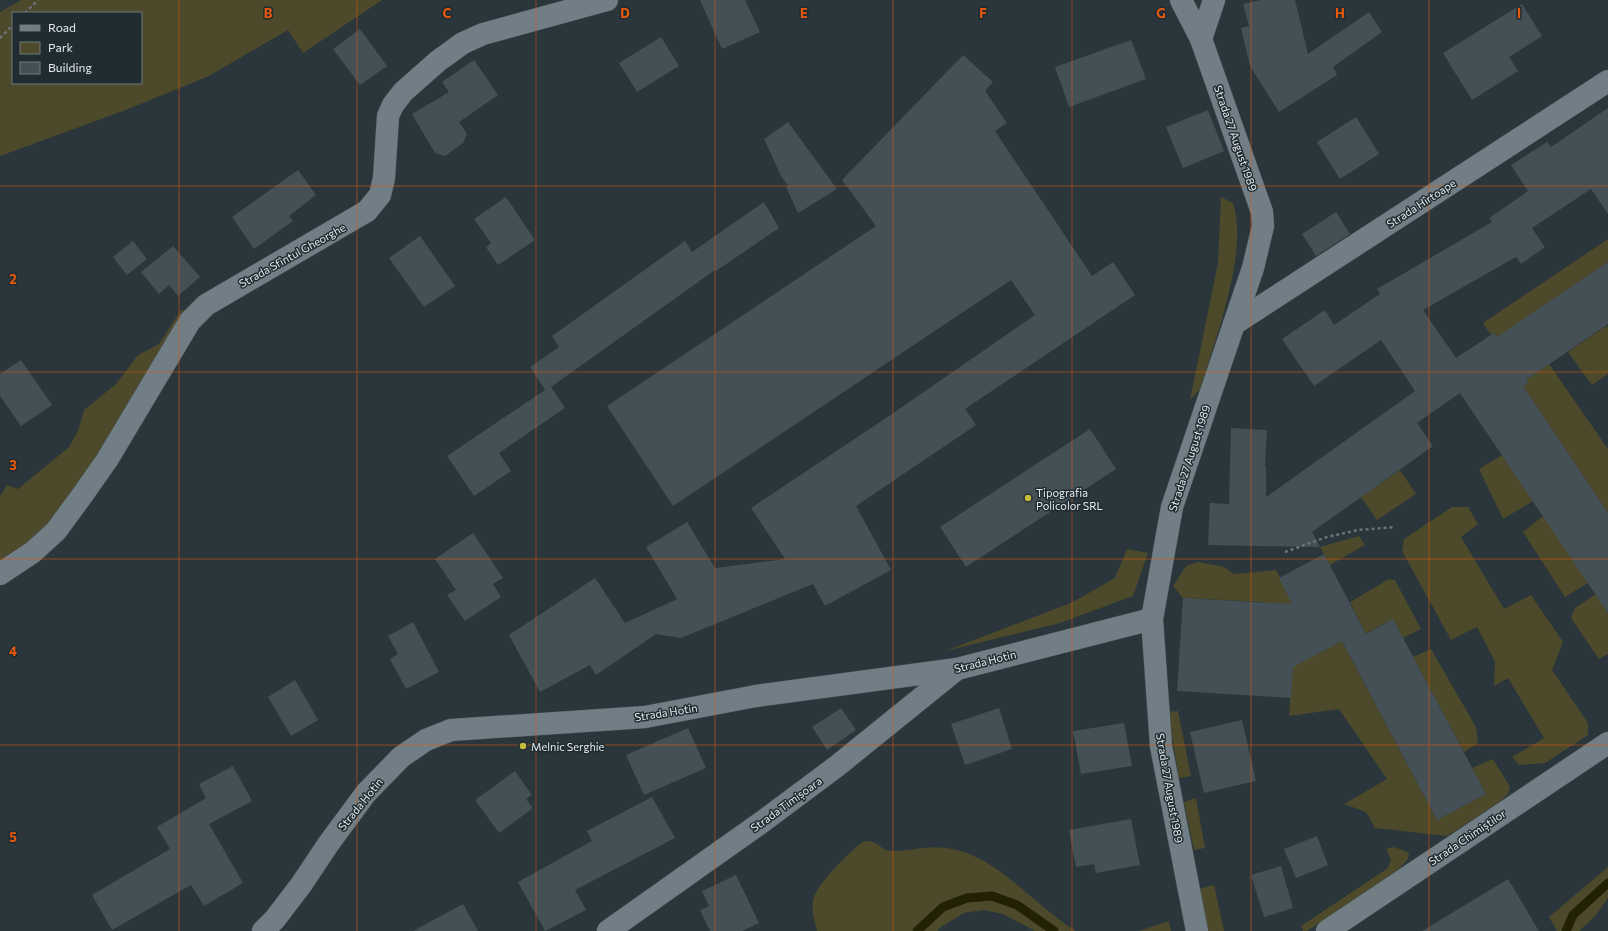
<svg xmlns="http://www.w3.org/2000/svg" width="1608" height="931" font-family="Commissioner,sans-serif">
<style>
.green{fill:#4c4a2a;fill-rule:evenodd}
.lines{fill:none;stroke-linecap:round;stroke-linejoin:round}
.stream{stroke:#222005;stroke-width:9}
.building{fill:#445056}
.street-casing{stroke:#495357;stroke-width:23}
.path{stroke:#697378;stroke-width:2.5;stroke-dasharray:3 3;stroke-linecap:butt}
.street{stroke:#717e85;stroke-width:22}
.grid{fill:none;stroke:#e8590c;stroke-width:1;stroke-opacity:0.55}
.poi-dot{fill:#c4bc3d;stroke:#202c31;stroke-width:1.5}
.labels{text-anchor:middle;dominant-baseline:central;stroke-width:3;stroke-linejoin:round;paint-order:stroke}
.street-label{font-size:11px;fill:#e4ebef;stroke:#202c31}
.poi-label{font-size:11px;fill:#e4ebef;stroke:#202c31;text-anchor:start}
.grid-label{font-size:13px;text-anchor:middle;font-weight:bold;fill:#e8590c;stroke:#202c31;stroke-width:3;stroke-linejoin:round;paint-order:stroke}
</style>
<rect width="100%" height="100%" fill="#2a363b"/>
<!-- green -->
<g class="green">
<path d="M 21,0 L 382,0 L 303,53 L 288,30 L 207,77 L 123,111 L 0,156 L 0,12 ZM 13,13 L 141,13 L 141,83 L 13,83 Z"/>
<path d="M 1221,197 L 1233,203 C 1249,252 1215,340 1200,389 L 1190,400 L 1218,263 Z"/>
<path d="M 1608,239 L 1608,262 L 1497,337 L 1494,333 L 1491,335 L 1483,323 Z"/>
<path d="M 181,310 L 187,310 L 62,513 L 27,551 L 0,565 L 0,496 L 7,485 L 18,489 L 69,447 L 78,431 L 84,410 L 116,384 L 138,355 L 159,344 Z"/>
<path d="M 1606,326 L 1608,328 L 1608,374 L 1592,385 L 1568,352 Z"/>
<path d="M 1549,364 L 1608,449 L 1608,513 L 1523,386 L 1527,383 L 1526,380 Z"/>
<path d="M 1502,455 L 1533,501 L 1503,519 L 1479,469 Z"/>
<path d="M 1400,470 L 1416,494 L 1377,520 L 1361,497 Z"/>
<path d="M 1452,507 L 1468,507 L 1478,524 L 1461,537 L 1504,609 L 1531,595 L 1563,642 L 1552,670 L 1588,723 L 1588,735 L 1545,763 L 1519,765 L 1512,757 L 1544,738 L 1508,678 L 1494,686 L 1495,662 L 1477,627 L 1451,640 L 1402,551 L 1404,539 Z"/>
<path d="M 1543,516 L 1588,583 L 1565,597 L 1523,532 Z"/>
<path d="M 1359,536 L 1365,545 L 1330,565 L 1320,547 Z"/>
<path d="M 1127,549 L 1148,553 L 1133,596 L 1060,623 L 945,651 L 1071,603 L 1115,578 Z"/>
<path d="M 1198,562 L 1224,567 L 1234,574 L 1276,570 L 1319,653 L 1363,628 L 1350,602 L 1389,579 L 1395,580 L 1421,629 L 1403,638 L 1393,619 L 1344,645 L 1437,820 L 1486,794 L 1472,768 L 1493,759 L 1510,787 L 1508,794 L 1498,803 L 1447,836 L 1375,828 L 1366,812 L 1344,804 L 1387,779 L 1339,709 L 1289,716 L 1293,662 L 1265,602 L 1183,598 L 1173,586 L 1186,566 Z"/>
<path d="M 1596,594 L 1608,613 L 1608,654 L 1599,659 L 1571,618 L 1575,608 Z"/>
<path d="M 1431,649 L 1476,727 L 1478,743 L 1464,752 L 1413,657 Z"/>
<path d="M 1178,711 L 1191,776 L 1179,778 L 1168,712 Z"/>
<path d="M 1196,798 L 1205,848 L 1194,850 L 1184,802 Z"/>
<path d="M 864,841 C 867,841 871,841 873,842 C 880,844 881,850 892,851 C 911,851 926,845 946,848 C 997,854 1034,906 1076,931 L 1035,931 L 1003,914 L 983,910 L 964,913 L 941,927 L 937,931 L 817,931 C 815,921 811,911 813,901 C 815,885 851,850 864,841 Z"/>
<path d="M 1393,847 L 1403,850 L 1409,853 L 1408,859 L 1397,871 L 1307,931 L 1303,931 L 1301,926 L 1388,868 L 1391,859 L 1386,849 Z"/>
<path d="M 1608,867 L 1608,898 L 1595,916 L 1579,931 L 1557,931 L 1549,917 Z"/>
<path d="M 1214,885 L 1224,931 L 1207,931 L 1199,889 Z"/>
<path d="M 1169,921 L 1171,931 L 1139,931 Z"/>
</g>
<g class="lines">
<!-- stream -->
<g class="stream">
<path d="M 917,931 L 943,907 L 967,898 L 992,896 L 1017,905 L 1054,931"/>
<path d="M 1566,931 L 1573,915 L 1608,883"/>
</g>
</g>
<!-- building -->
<g class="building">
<path d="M 700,0 L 745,0 L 760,32 L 722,49 Z"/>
<path d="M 1260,0 L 1295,0 L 1308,54 L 1369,12 L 1382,32 L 1333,67 L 1337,75 L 1279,112 L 1250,66 L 1241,28 L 1249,26 L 1243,4 Z"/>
<path d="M 1522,4 L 1542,36 L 1509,57 L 1518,71 L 1472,100 L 1443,53 Z"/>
<path d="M 360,29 L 387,66 L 360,85 L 333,49 Z"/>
<path d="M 661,37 L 679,66 L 637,92 L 619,63 Z"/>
<path d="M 1131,40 L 1146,79 L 1069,107 L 1055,67 Z"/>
<path d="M 963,55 L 993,82 L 985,91 L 1007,123 L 995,131 L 1092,276 L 1113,262 L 1135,295 L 965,409 L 976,425 L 856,506 L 891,570 L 825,606 L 813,584 L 681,638 L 656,634 L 596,675 L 590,665 L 540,692 L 509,635 L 595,578 L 625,623 L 677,599 L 646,547 L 687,522 L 715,568 L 785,559 L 751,508 L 889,416 L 1035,315 L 1011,280 L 673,506 L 607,406 L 876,226 L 842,180 Z"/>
<path d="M 474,60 L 498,95 L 459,122 L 467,134 L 463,143 L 445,156 L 435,153 L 412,114 L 449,92 L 442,82 Z"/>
<path d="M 1608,108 L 1608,214 L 1591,189 L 1532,228 L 1545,247 L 1521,264 L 1516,257 L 1423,310 L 1456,358 L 1494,333 L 1497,337 L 1608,262 L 1608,324 L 1526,380 L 1528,383 L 1523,386 L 1608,513 L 1608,613 L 1460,393 L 1417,423 L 1433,446 L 1312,532 L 1320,547 L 1208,545 L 1210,503 L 1229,504 L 1231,428 L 1267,430 L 1265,466 L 1266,466 L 1266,497 L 1415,391 L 1381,340 L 1314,386 L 1282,339 L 1325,310 L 1334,325 L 1380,294 L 1377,289 L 1492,222 L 1489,218 L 1528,191 L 1511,165 L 1547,142 L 1551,147 Z"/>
<path d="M 1208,110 L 1224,151 L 1183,168 L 1166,127 Z"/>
<path d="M 1356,117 L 1379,154 L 1340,179 L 1317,142 Z"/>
<path d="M 788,122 L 837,189 L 798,213 L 786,187 L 788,186 L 781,176 L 764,139 Z"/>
<path d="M 298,170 L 316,195 L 289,216 L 293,221 L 254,249 L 232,217 Z"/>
<path d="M 506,197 L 535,240 L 498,265 L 486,247 L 491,243 L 474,219 Z"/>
<path d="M 764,202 L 779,228 L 716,271 L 715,270 L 551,387 L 565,408 L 499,453 L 511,471 L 474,496 L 447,456 L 545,390 L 530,367 L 559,347 L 552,336 L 685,241 L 692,252 Z"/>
<path d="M 1336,212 L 1350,234 L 1316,256 L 1302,234 Z"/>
<path d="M 420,236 L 455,286 L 424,307 L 389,258 Z"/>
<path d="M 133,241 L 147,259 L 127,275 L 113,257 Z"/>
<path d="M 173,246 L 200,277 L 178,296 L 169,285 L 159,294 L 141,272 Z"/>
<path d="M 21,360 L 52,405 L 21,426 L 0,396 L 0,374 Z"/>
<path d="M 1090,429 L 1116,469 L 966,567 L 940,527 Z"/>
<path d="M 473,533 L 503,578 L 493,584 L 501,597 L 465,621 L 447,595 L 456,590 L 435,559 Z"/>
<path d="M 1324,554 L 1366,634 L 1393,619 L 1486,794 L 1437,820 L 1342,641 L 1293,667 L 1291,698 L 1177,691 L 1183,598 L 1292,604 L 1279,578 Z"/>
<path d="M 413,622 L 439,672 L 406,689 L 390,659 L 398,654 L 388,636 Z"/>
<path d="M 295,680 L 318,720 L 291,736 L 268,697 Z"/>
<path d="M 841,708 L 856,730 L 827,750 L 812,727 Z"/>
<path d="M 999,708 L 1012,749 L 965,765 L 951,724 Z"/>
<path d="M 1242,720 L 1256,781 L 1204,793 L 1190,732 Z"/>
<path d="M 1124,723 L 1132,766 L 1081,774 L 1073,731 Z"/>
<path d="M 688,728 L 706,768 L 644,795 L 626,755 Z"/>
<path d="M 233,766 L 252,801 L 209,824 L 243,883 L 204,906 L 191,885 L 112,930 L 92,895 L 170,849 L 157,827 L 206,798 L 199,784 Z"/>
<path d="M 515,771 L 532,795 L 526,799 L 533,808 L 499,833 L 475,800 Z"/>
<path d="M 652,797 L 675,838 L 575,890 L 586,910 L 545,931 L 518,882 L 592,841 L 587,831 Z"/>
<path d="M 1131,819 L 1140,865 L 1096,873 L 1094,864 L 1076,867 L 1069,830 Z"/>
<path d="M 1317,836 L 1328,865 L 1296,878 L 1284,849 Z"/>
<path d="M 1281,866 L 1293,908 L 1264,917 L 1251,875 Z"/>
<path d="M 736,875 L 759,923 L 742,931 L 710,931 L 700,910 L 709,906 L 702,891 Z"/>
<path d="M 1508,879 L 1539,931 L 1422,931 Z"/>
<path d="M 463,904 L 478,931 L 413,931 Z"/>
</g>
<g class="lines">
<defs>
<g id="street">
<path d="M 1181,0 L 1201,39 L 1262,212 L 1263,226 L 1253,268 L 1172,507 L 1152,619 L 1161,746 L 1197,931"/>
<path d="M 1201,39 L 1214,0"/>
<path d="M 1234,324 L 1608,81"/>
<path d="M 0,574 L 33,552 L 56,531 L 81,497 L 107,460 L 190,321 L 206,305 L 367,211 L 380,195 L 384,178 L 388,116 L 393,105 L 403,92 L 438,61 L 463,43 L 483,34 L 607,0"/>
<path d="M 263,931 L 275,919 L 301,885 L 329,843 L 366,793 L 401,757 L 426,740 L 451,730 L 645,717 L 756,696 L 957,669 L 1152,619"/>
<path d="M 608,931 L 762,822 L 837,766 L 957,669"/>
<path d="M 1327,931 L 1608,743"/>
</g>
</defs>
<!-- street casing -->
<use href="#street" class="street-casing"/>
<!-- path -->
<g class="path">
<path d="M 25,13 L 38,0"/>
<path d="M 0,38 L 13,25"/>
<path d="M 1285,552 L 1327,537 L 1358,530 L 1395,527"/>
</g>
<!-- street -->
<use href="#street" class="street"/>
</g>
<!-- grid -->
<path class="grid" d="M 179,0 L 179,931M 357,0 L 357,931M 536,0 L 536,931M 715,0 L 715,931M 893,0 L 893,931M 1072,0 L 1072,931M 1251,0 L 1251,931M 1429,0 L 1429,931M 0,186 L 1608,186M 0,372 L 1608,372M 0,559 L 1608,559M 0,745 L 1608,745"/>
<!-- markers -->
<g class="poi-dot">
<circle cx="1028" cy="498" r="4"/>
<circle cx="523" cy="746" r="4"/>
</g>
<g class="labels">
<!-- street labels -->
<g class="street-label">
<text transform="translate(1236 138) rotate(71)">Strada 27 August 1989</text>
<text transform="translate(1421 203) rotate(-33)">Strada Hîrtoape</text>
<text transform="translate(292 255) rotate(-29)">Strada Sfîntul Gheorghe</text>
<text transform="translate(1189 458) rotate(-72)">Strada 27 August 1989</text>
<text transform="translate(985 661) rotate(-14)">Strada Hotin</text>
<text transform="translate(666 712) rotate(-9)">Strada Hotin</text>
<text transform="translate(1170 788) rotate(80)">Strada 27 August 1989</text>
<text transform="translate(360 804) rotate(-51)">Strada Hotin</text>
<text transform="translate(786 804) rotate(-36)">Strada Timișoara</text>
<text transform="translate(1467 837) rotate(-34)">Strada Chimiștilor</text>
</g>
<!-- poi labels -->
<g class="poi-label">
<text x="1036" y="492">Tipografia<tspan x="1036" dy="13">Policolor SRL</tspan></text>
<text x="531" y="746">Melnic Serghie</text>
</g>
</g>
<g class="grid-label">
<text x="268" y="18">B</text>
<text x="447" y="18">C</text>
<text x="625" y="18">D</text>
<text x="804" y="18">E</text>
<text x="983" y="18">F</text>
<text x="1161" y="18">G</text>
<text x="1340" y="18">H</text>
<text x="1519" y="18">I</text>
<text x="13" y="284">2</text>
<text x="13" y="470">3</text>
<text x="13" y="656">4</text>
<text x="13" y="842">5</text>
</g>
<!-- legend -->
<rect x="12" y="12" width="130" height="72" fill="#202c31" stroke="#6e787d"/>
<rect x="20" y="25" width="20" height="6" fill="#717e85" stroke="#6e787d"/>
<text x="48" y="32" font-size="12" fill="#e4ebef">Road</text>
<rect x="20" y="42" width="20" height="12" fill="#4c4a2a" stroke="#6e787d"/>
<text x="48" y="52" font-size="12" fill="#e4ebef">Park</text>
<rect x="20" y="62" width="20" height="12" fill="#445056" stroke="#6e787d"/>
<text x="48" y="72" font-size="12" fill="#e4ebef">Building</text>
</svg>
